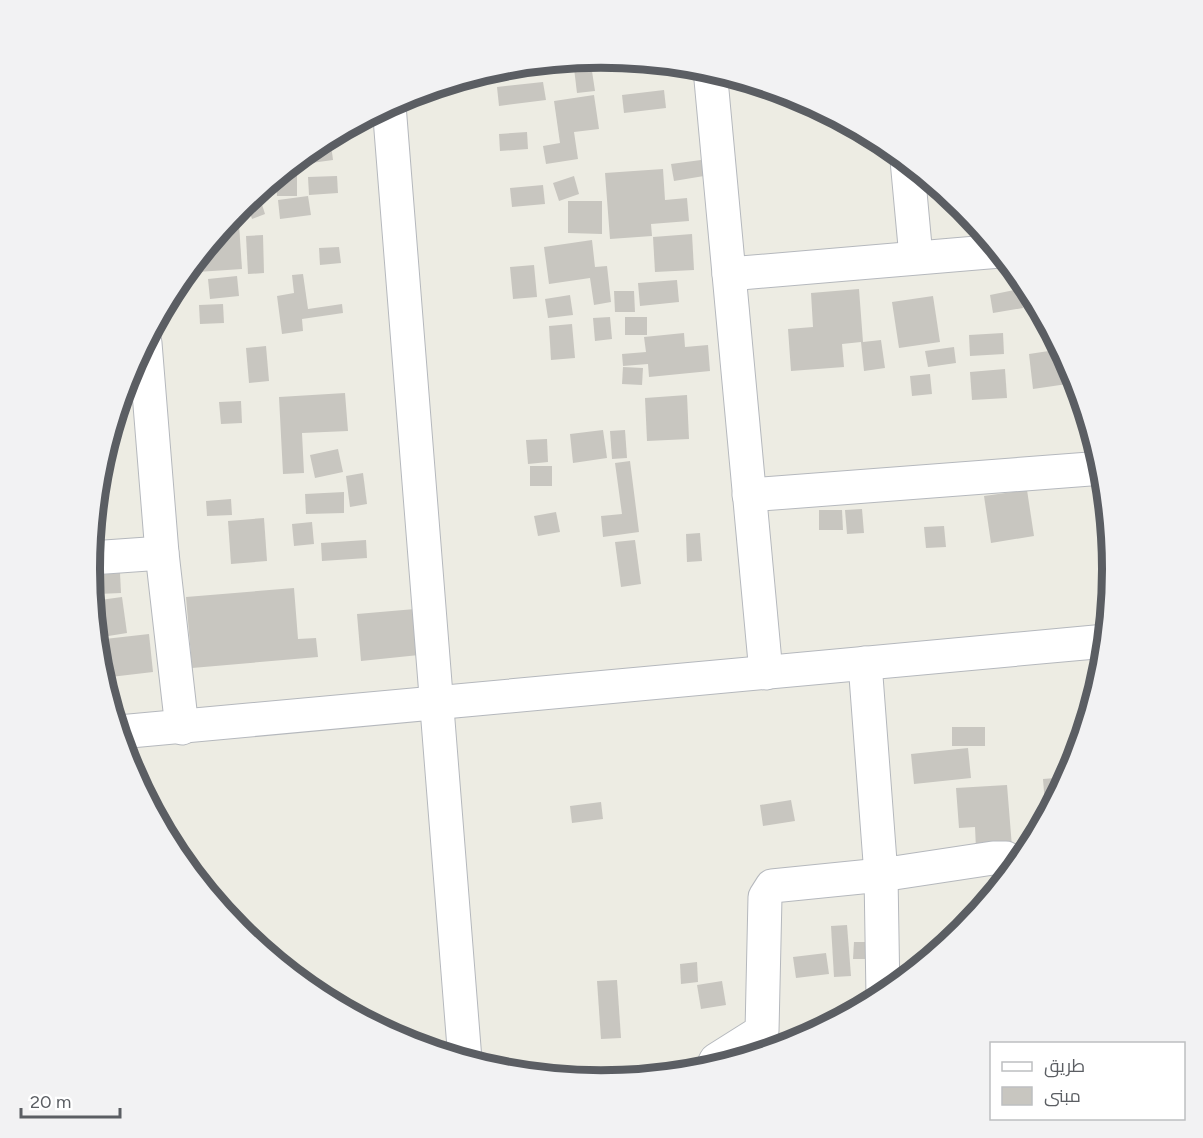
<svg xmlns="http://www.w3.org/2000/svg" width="1203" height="1138" font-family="Figtree,Cairo,sans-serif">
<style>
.building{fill:#c8c6c0}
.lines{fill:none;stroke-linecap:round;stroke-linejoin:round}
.minor-casing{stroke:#b5b8bd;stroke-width:35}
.tertiary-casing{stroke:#b5b8bd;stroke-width:35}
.minor{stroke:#fff;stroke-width:33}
.tertiary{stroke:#fff;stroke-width:33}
.rim{fill:none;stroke:#5b5e63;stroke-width:8}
</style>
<rect width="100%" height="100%" fill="#edece3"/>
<!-- building -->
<g class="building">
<path d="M 590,58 L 595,91 L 577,93 L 573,60 Z"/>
<path d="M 543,82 L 546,100 L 499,106 L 497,87 Z"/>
<path d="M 664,90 L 666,108 L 624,113 L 622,95 Z"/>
<path d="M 594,95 L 599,129 L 574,132 L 578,159 L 546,164 L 543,146 L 560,143 L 554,101 Z"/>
<path d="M 527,132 L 528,149 L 500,151 L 499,134 Z"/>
<path d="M 330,137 L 333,160 L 289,166 L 317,143 Z"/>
<path d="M 701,160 L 704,176 L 674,181 L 671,164 Z"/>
<path d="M 663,169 L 665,200 L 687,198 L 689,221 L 651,224 L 652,236 L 610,239 L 605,173 Z"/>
<path d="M 297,173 L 297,196 L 277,196 L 276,177 L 280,174 Z"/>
<path d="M 337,176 L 338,193 L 309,195 L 308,177 Z"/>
<path d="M 574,176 L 579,194 L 559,201 L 553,183 Z"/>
<path d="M 543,185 L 545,204 L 512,207 L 510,188 Z"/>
<path d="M 258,192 L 265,214 L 252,219 L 246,201 Z"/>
<path d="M 308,196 L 311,215 L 280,219 L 278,200 Z"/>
<path d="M 568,201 L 602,201 L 602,234 L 568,233 Z"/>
<path d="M 238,209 L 242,269 L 197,272 L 196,259 Z"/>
<path d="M 692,234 L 694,270 L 655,272 L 653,237 Z"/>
<path d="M 263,235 L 264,273 L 248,274 L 246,236 Z"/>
<path d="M 592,240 L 595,267 L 607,266 L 611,302 L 594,305 L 590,278 L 549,284 L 544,247 Z"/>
<path d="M 339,247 L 341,263 L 320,265 L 319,248 Z"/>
<path d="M 534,265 L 537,297 L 513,299 L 510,267 Z"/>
<path d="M 303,274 L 308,309 L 342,304 L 343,313 L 302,319 L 303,331 L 282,334 L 277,296 L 294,293 L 292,275 Z"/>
<path d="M 237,276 L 239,296 L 210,299 L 208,279 Z"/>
<path d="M 677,280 L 679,302 L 640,306 L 638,283 Z"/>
<path d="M 859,289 L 863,342 L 881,340 L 885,368 L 864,371 L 861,342 L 842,344 L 844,367 L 791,371 L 788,329 L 813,327 L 811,293 Z"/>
<path d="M 1019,289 L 1023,308 L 993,313 L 990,295 Z"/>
<path d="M 614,291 L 634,291 L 635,312 L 615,312 Z"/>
<path d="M 570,295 L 573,315 L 548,318 L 545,299 Z"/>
<path d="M 933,296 L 940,342 L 899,348 L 892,302 Z"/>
<path d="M 223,304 L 224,323 L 200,324 L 199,305 Z"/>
<path d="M 610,317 L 612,339 L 595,341 L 593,318 Z"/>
<rect x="625" y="317" width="22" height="18"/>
<path d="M 572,324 L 575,358 L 551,360 L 549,326 Z"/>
<path d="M 684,333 L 685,347 L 708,345 L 710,371 L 649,377 L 648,364 L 623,366 L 622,354 L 646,352 L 644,337 Z"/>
<path d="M 1003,333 L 1004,354 L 970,356 L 969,335 Z"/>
<path d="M 266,346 L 269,381 L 249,383 L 246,348 Z"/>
<path d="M 954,347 L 956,363 L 928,367 L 925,351 Z"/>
<path d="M 1062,349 L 1071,367 L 1074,383 L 1033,389 L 1029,354 Z"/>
<path d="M 623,367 L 643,368 L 642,385 L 622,384 Z"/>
<path d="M 1005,369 L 1007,398 L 972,400 L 970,372 Z"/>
<path d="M 930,374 L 932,394 L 912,396 L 910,376 Z"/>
<path d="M 1079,387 L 1084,405 L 1071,406 L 1069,388 Z"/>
<path d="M 345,393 L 348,431 L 302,433 L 304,473 L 283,474 L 279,397 Z"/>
<path d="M 687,395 L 689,439 L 647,441 L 645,398 Z"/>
<path d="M 241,401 L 242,423 L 221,424 L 219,402 Z"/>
<path d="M 119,405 L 125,405 L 124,424 L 113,424 Z"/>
<path d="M 603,430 L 607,458 L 573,463 L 570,434 Z"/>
<path d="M 625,430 L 627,458 L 612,459 L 610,431 Z"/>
<path d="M 547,439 L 548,462 L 528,464 L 526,440 Z"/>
<path d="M 338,449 L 343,472 L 315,478 L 310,455 Z"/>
<path d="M 630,461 L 639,532 L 603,537 L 601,516 L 622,514 L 615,463 Z"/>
<rect x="530" y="466" width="22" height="20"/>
<path d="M 363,473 L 367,504 L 350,507 L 346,476 Z"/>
<path d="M 1027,490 L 1034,536 L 991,543 L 984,496 Z"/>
<path d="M 344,492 L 344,513 L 306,514 L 305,494 Z"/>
<path d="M 231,499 L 232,515 L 207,516 L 206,501 Z"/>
<path d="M 862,509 L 864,533 L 847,534 L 845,510 Z"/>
<path d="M 819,510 L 842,510 L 843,530 L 819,530 Z"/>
<path d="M 556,512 L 560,532 L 538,536 L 534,516 Z"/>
<path d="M 264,518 L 267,561 L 231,564 L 228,521 Z"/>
<path d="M 312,522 L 314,544 L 294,546 L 292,524 Z"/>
<path d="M 944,526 L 946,547 L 926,548 L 924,527 Z"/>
<path d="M 700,533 L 702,561 L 687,562 L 686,534 Z"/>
<path d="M 366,540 L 367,558 L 322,561 L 321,543 Z"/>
<path d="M 635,540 L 641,584 L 621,587 L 615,542 Z"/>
<path d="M 120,573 L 121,593 L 98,594 L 97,575 Z"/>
<path d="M 294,588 L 298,639 L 316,638 L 318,657 L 192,668 L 186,597 Z"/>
<path d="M 122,597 L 127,633 L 96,638 L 93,601 Z"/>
<path d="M 415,609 L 419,655 L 361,661 L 357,614 Z"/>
<path d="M 149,634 L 153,672 L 102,678 L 96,640 Z"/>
<path d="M 1089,718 L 1083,736 L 1081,719 Z"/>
<rect x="952" y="727" width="33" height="19"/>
<path d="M 968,748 L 971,778 L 914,784 L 911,754 Z"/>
<path d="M 1068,777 L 1046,818 L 1043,779 Z"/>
<path d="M 1007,785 L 1012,847 L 976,849 L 975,827 L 959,828 L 956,788 Z"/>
<path d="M 791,800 L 795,821 L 763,826 L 760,805 Z"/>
<path d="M 601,802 L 603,819 L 572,823 L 570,806 Z"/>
<path d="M 847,925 L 851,976 L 834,977 L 831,926 Z"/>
<path d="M 954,939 L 931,957 L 929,944 Z"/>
<path d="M 854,942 L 878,942 L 878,959 L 853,959 Z"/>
<path d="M 826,953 L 829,974 L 796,978 L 793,957 Z"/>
<path d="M 697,962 L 698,982 L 681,984 L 680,964 Z"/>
<path d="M 617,980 L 621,1038 L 601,1039 L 597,981 Z"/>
<path d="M 722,981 L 726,1005 L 701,1009 L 697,985 Z"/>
</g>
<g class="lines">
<defs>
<g id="minor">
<path d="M 710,69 L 766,673"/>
<path d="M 907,160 L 916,257"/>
<path d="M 729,274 L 1000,251"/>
<path d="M 145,343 L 162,553 L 182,728"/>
<path d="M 749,495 L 1103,468"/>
<path d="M 91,558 L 162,553"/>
<path d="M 865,663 L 881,875 L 883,997"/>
<path d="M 712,1068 L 716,1060 L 762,1031 L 765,897 L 772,886 L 881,875 L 993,858 L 1006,858 L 1016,868"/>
</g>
<g id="tertiary">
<path d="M 389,105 L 465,1060"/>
<path d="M 119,732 L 1106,641"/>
</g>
</defs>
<!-- minor casing -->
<use href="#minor" class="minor-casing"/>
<!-- tertiary casing -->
<use href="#tertiary" class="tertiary-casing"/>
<!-- minor -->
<use href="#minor" class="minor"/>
<!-- tertiary -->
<use href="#tertiary" class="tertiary"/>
</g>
<!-- crop -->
<path d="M0 0H1203V1138H0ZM100 569a501 501 0 1 1 1002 0a501 501 0 1 1-1002 0Z" fill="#f2f2f3" fill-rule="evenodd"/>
<path class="rim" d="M100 569a501 501 0 1 1 1002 0a501 501 0 1 1-1002 0Z"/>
<!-- legend -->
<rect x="990" y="1042" width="195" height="78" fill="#ffffff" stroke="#bdbfc1" stroke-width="1.5"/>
<rect x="1002" y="1062" width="30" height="9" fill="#ffffff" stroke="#bdbfc1" stroke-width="1.5"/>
<text x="1044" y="1072" font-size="18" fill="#5b5e63">طريق</text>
<rect x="1002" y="1087" width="30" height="18" fill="#c8c6c0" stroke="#bdbfc1" stroke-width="1.5"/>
<text x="1044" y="1102" font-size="18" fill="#5b5e63">مبنى</text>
<!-- scale -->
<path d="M21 1108v9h99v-9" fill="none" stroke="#5b5e63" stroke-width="3"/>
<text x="30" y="1108" font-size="18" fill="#5b5e63" stroke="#ffffff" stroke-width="4.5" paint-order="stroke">20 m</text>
</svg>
